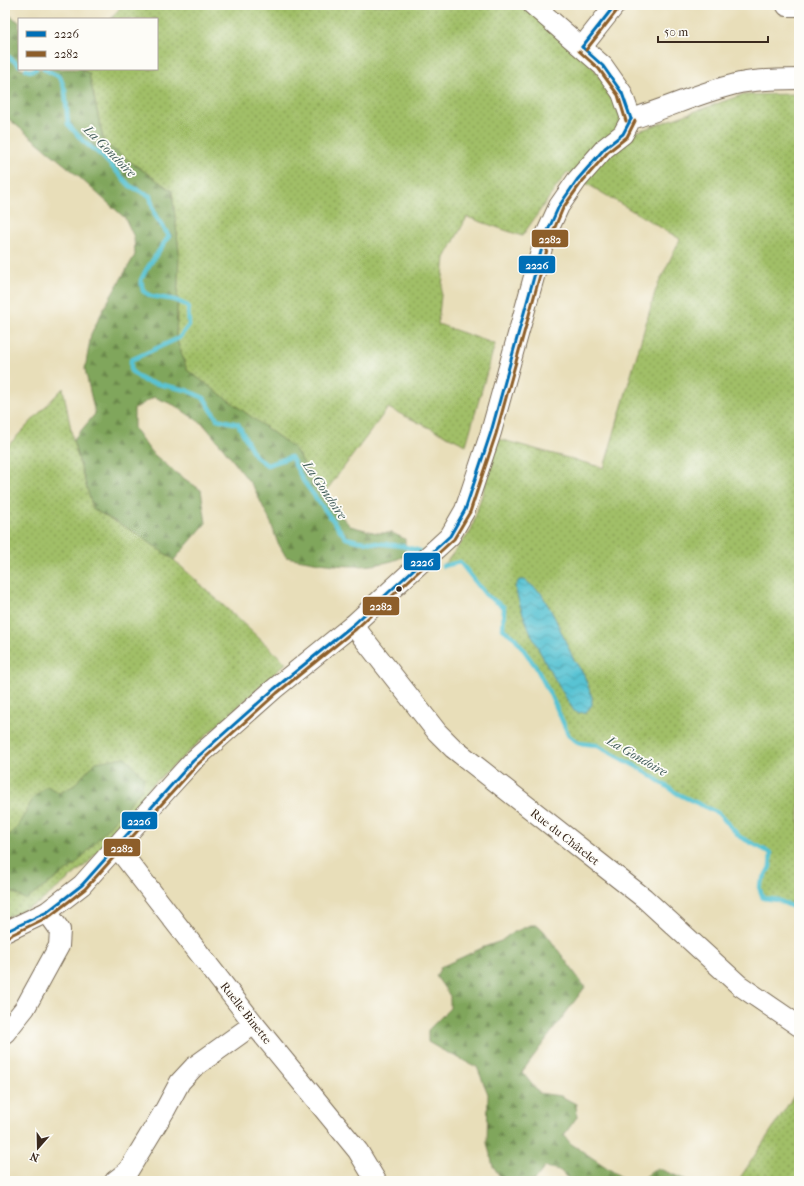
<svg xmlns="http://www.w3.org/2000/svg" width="804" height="1186" font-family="'IM FELL French Canon',serif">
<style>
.grass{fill:url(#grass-dots);stroke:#6e7442}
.forest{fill:url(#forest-firs);stroke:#5e683d}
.water{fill:url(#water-waves);stroke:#4a7678}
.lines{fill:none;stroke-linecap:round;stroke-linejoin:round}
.stream{stroke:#58c3d3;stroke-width:4.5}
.minor-casing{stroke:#786954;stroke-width:22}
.minor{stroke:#fff;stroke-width:20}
.bus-1-casing{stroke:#fdfcf7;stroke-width:6}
.bus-2-casing{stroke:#fdfcf7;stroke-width:6}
.bus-1{stroke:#006fb6;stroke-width:3}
.bus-2{stroke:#8d5e2a;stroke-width:3}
.bus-dot{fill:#3b2a1e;stroke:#fdfcf7;stroke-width:1.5}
.labels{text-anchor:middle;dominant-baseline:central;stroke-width:3.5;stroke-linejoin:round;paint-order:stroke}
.street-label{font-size:12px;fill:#3b2a1e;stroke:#fdfcf7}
.water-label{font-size:13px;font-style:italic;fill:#45605d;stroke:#fdfcf7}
.line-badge{stroke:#fdfcf7;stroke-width:1.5}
.badge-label{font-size:11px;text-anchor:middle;font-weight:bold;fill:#fff}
</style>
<defs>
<pattern id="grass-dots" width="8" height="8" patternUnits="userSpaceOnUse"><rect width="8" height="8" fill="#a1bf67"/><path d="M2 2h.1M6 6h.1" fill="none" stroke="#849b54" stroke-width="1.8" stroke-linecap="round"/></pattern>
<pattern id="forest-firs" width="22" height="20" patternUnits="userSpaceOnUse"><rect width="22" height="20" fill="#80a65c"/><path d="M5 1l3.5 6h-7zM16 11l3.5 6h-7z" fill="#6a874b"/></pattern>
<pattern id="water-waves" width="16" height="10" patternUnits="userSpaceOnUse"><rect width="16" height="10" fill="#58c3d3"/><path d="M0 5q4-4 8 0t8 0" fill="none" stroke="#4a9fab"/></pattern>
</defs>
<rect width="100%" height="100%" fill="#fdfcf7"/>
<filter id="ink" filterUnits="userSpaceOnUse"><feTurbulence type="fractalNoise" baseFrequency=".025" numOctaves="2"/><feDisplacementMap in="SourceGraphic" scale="8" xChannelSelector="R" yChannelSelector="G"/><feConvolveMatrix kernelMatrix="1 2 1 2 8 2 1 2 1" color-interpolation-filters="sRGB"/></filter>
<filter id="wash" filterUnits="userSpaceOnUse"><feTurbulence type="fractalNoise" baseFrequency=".012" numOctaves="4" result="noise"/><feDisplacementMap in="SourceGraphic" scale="16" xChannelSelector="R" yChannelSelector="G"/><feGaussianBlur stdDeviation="0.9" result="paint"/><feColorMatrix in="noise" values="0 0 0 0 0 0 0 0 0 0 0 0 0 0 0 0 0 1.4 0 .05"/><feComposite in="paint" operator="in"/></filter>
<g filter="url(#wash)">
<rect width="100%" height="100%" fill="#e8deb9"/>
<!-- grass -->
<g class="grass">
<path d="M 122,5 L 525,5 L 581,53 L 617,97 L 636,132 L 742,95 L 799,94 L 799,910 L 778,900 L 763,898 L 759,887 L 770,867 L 771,853 L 740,837 L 718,813 L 678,794 L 641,769 L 596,745 L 579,743 L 569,736 L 554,702 L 536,667 L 515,638 L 503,629 L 503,607 L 486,595 L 460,562 L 443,566 L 471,531 L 499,439 L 604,468 L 656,289 L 680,239 L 567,172 L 522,236 L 467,217 L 445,258 L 438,324 L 495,344 L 466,445 L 388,408 L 323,495 L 312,476 L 294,448 L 187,370 L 176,337 L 179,252 L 172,191 L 104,143 L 89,74 L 82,69 L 157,69 L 157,19 L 111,19 Z"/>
<path d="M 63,388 L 73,440 L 93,509 L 136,533 L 174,560 L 286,663 L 152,785 L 88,863 L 39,903 L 5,918 L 5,449 Z"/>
<path d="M 799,1088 L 799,1181 L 738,1181 Z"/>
</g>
<!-- forest -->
<g class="forest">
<path d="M 5,12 L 19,22 L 19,69 L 81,69 L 89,74 L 104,143 L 172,191 L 179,252 L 176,337 L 187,370 L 294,448 L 312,476 L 323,495 L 350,526 L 377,533 L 392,533 L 405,539 L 405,556 C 399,558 394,561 388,562 C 354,571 320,563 286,557 L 277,541 L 271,523 L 254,488 L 224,449 L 204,425 L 174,405 L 154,397 L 134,409 L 134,428 L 151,452 L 176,473 L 201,490 L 206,523 L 174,560 L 136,533 L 93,509 L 73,440 L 95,414 L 85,369 L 91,334 L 104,308 L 135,255 L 134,237 L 125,218 L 70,169 L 5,116 Z"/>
<path d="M 125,757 L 144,778 L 141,790 L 76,864 L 26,900 L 13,892 L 5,891 L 5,839 L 16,829 L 34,797 L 47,786 L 59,793 L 73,786 L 96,762 Z"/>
<path d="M 530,925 L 538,925 L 544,931 L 585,987 L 522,1072 L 539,1093 L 561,1096 L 576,1104 L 577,1117 L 564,1135 L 570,1143 L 627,1181 L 572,1181 L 559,1170 L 545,1167 L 534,1181 L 503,1181 L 493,1166 L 487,1143 L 488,1094 L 477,1067 L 440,1049 L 428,1042 L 428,1030 L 450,1008 L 450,996 L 436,976 L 441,967 L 484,947 L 501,941 L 510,934 Z"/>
<path d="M 657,1168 L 689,1181 L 640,1181 Z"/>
</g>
<!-- water -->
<path class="water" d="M 519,580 L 525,580 L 541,593 L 554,616 L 573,658 L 584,675 L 592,697 L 592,705 L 586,712 L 578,713 L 574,711 C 551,673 525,631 515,587 Z"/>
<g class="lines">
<!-- stream -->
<g class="stream">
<path d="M 5,54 L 19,65"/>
<path d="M 26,69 L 29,71 L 36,69"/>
<path d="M 44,69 L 60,77 L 65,90 L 68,124 L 83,141 L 102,156 L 130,186 L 150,196 L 155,215 L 169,236 L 146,270 L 141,280 L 143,291 L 151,296 L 175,300 L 188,306 L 189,325 L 179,338 L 131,360 L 131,371 L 144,381 L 186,390 L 204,398 L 217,419 L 238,424 L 255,456 L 267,465 L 291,457 L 304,482 L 346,538 L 358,541 L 402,546 L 420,551"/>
<path d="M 443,566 L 460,562 L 486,595 L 504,607 L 503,629 L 515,638 L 536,667 L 554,702 L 569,736 L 579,743 L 596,745 L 641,769 L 678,794 L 718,813 L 740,837 L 771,853 L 770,867 L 759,887 L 763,898 L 778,900 L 799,910"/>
</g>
</g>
</g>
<g filter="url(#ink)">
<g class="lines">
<defs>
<g id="minor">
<path d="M 533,5 L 603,66 L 622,93 L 631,119"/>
<path d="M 787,6 L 799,6"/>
<path d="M 582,47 L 615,5"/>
<path d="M 353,625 L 437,732 L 453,748 L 644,898 L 739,985 L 799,1026"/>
<path d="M 116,846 L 254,1024 L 358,1151 L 376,1181"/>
<path d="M 5,932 L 47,912 L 82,885 L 172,784 L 193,761 L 274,689 L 353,625 L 450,536 L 465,510 L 491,432 L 545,237 L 559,206 L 577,180 L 605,148 L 623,134 L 631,119 C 668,108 703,91 740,83 C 758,80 781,79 799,79"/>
<path d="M 5,1033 L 25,1008 L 59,946 L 60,930 L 47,912"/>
<path d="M 115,1181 L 128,1171 L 165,1110 L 180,1082 L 194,1067 L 254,1024"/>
</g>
</defs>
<!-- minor casing -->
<use href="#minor" class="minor-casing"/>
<!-- minor -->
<use href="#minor" class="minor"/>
<defs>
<g id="bus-1">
<path d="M 582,47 L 603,66 L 622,93 L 631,119"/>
<path d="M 582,47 L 615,5"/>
<path d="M 5,932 L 47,912 L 82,885 L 193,761 L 274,689 L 353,625 L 450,536 L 465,510 L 491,432 L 545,237 L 559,206 L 577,180 L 605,148 L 623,134 L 631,119"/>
</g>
<g id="bus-2">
<path d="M 586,50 L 619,8"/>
<path d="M 579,51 L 599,69 L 618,95 L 626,121"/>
<path d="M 7,937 L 50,916 L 85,889 L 197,765 L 277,693 L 356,629 L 454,539 L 470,512 L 496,434 L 550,239 L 563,208 L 581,183 L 608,152 L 627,137 L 635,121"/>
</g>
</defs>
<!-- bus-1 casing -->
<use href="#bus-1" class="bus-1-casing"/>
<!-- bus-2 casing -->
<use href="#bus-2" class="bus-2-casing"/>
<!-- bus-1 -->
<use href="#bus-1" class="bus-1"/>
<!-- bus-2 -->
<use href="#bus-2" class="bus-2"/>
</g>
</g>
<!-- markers -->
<circle class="bus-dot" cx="399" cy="589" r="3.5"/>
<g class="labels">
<!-- street labels -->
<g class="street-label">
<text transform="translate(565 837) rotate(38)">Rue du Châtelet</text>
<text transform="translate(246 1013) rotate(52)">Ruelle Binette</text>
</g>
<!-- water labels -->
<g class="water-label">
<text transform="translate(110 151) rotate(45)">La Gondoire</text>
<text transform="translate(325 490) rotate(56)">La Gondoire</text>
<text transform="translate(637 756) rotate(30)">La Gondoire</text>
</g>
</g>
<g class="line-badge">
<rect x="531" y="229" width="38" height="19" rx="4" fill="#8d5e2a"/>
<rect x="518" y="255" width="38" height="19" rx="4" fill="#006fb6"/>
<rect x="403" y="552" width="38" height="19" rx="4" fill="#006fb6"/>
<rect x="362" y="596" width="38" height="20" rx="4" fill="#8d5e2a"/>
<rect x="121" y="811" width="37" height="19" rx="4" fill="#006fb6"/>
<rect x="103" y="838" width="38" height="19" rx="4" fill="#8d5e2a"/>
</g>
<g class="badge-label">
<text x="550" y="243">2282</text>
<text x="537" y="269">2226</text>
<text x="422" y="566">2226</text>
<text x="381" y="610">2282</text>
<text x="139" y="825">2226</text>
<text x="122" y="852">2282</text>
</g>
<!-- margin -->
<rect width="804" height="1186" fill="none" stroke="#fdfcf7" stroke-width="20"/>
<!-- legend -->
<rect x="18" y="18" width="140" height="52" fill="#fdfcf7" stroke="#afa8a0"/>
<rect x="26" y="31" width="20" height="6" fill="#006fb6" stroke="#afa8a0"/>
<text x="54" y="38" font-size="12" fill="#3b2a1e">2226</text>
<rect x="26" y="51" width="20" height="6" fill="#8d5e2a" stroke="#afa8a0"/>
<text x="54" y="58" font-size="12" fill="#3b2a1e">2282</text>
<!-- north arrow -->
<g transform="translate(38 1148) rotate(200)" stroke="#fdfcf7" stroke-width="3" paint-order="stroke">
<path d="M0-3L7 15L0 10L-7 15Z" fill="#3b2a1e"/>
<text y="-6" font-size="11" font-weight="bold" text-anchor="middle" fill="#3b2a1e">N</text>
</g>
<!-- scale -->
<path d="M658 36v6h110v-6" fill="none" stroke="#3b2a1e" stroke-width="2"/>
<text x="664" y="36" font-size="12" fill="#3b2a1e" stroke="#fdfcf7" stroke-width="3" paint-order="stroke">50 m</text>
</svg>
